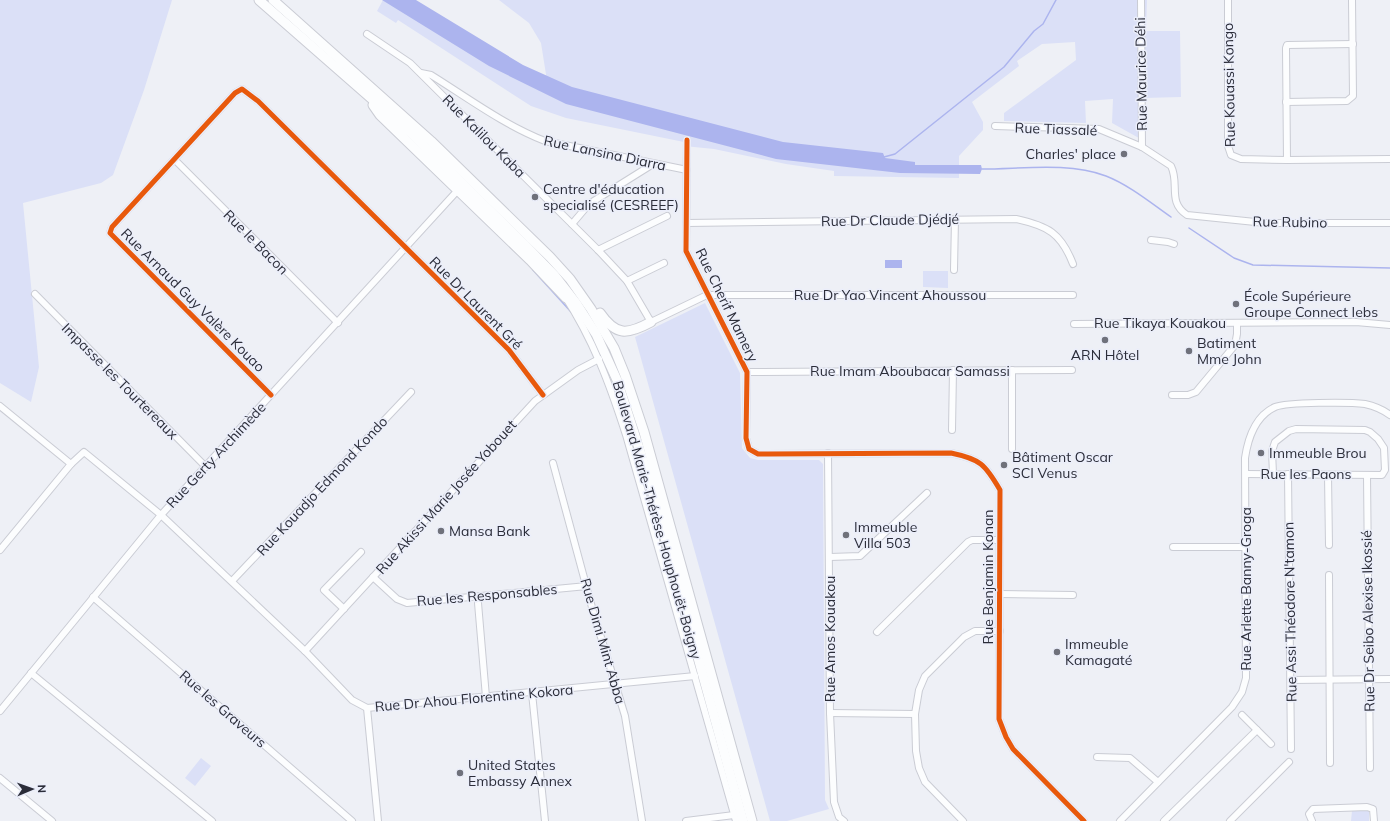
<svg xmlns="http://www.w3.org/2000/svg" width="1390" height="821" font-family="Mulish,sans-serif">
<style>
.green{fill:#dbe0f7}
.water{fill:#acb4ee}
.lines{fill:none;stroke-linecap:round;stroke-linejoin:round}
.stream{stroke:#acb4ee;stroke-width:1.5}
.minor-casing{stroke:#caccd4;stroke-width:8}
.secondary-casing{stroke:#caccd4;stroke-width:11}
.minor{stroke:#fcfdfe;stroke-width:6}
.secondary{stroke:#fcfdfe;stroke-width:9}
.cycleway-casing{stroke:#ebeefa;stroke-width:8}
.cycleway{stroke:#e8590c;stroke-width:5}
.poi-dot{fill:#6f717b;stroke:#ebeefa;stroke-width:1.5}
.labels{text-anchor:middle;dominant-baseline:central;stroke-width:3;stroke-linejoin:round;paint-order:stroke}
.street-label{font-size:14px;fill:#2b2d39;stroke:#ebeefa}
.poi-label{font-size:14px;fill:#2b2d39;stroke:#ebeefa;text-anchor:start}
</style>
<rect width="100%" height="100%" fill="#eef0f6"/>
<!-- green -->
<g class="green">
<path d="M 0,0 L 172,0 L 144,90 L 113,175 L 101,183 L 23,203 L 39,367 L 31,402 L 0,383 Z"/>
<path d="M 383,0 L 548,87 L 541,43 L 529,23 L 499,0 L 1147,0 L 1146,31 L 1180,31 L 1181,97 L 1144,98 L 1146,142 L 1112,123 L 1113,99 L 1085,101 L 1086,123 L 1004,121 L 1004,113 L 1076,60 L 1075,42 L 1042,44 L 1017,61 L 1019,66 L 972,102 L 983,122 L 983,130 L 959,156 L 959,178 L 834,176 L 834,171 L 786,164 L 714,149 L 684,146 L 684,142 L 566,118 L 531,106 L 398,20 L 396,23 L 377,11 Z"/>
<path d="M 923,271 L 948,271 L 948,288 L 923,287 Z"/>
<path d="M 705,303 L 740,373 L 742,448 L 750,458 L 758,460 L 819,460 L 823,464 L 825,800 L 829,809 L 787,821 L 770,821 L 635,337 Z"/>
<path d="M 201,758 L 211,766 L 195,786 L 185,778 Z"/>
<path d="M 1352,811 L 1369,811 L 1369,821 L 1351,821 Z"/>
</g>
<!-- water -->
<g class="water">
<path d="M 382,0 L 416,0 L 523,65 L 572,87 L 783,142 L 883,153 L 885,158 L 915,162 L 915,165 L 981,165 L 982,169 L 980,174 L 900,173 L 776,159 L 566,104 L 489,66 Z"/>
<rect x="885" y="260" width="17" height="8"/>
</g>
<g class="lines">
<!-- stream -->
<g class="stream">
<path d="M 884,157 L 895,154 L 1004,67 L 1034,31 L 1043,24 L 1056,0"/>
<path d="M 982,169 C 1022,169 1068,162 1106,176 C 1129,185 1151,203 1171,217"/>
<path d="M 1189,228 L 1234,258 L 1253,265 L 1390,268"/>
<path d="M 533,270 L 572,313"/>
</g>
<defs>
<g id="minor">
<path d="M 1141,0 L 1142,147"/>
<path d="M 1228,0 L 1228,146 L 1231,155 L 1241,159 L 1287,160 L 1390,159"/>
<path d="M 367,34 L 410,63 L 598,250 L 627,281 L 651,322 L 707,295 L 1073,295"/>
<path d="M 421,73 L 431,75 C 468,98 504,125 545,141 L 687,170"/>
<path d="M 1286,102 L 1347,101 L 1353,96 L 1352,0"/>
<path d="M 995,126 L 1099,129 L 1142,147 L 1171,166 C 1180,184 1167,202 1187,215 L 1265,223 L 1390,223"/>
<path d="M 687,140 L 686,251 L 747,372 L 746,438 L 749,449 L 758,454 L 768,454 L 951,453 C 980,459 985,464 1000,490 L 999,719 L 1006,737 L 1013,749 L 1084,821"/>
<path d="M 175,160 L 338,323"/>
<path d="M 1287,160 L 1286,48 L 1287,45 L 1353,44"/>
<path d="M 686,223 L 1016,219 C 1048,226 1061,233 1073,264"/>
<path d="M 572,224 L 589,204 L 653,164"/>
<path d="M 1151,240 L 1168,242 L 1174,244"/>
<path d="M 598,250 L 667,216"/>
<path d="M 954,270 L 955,219"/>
<path d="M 627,281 L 664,263"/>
<path d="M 35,294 L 206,467"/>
<path d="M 564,295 C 593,339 610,385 626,435 L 736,821"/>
<path d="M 1074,324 L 1356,322 L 1390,325"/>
<path d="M 1012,370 L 1012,449"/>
<path d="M 747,372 L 1072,370"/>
<path d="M 271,395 L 110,233 L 112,227 L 235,93 L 242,89 L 258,101 L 509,350 L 543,395"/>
<path d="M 1172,395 L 1188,395 L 1196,392 L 1235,345 L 1237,334 L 1237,323"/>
<path d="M 0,406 L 71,464"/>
<path d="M 952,430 L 953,370"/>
<path d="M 828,453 L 830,713 L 834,802 L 839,817 L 844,821"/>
<path d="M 553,463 L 593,611 L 625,716 L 642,821"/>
<path d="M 1246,474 L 1382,475 L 1385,470 L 1384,448 L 1378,439 L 1370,432 L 1365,430 L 1296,429 L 1289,431 L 1275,442 L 1272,451 L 1273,474"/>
<path d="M 1288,474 L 1291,749"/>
<path d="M 1328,475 L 1329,545"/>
<path d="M 1367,475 L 1370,768"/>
<path d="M 1173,547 L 1245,547"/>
<path d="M 0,550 L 71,464 L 84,452 L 161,515 L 305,651 L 352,700 L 367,708 L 695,676"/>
<path d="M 830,557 L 860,556 L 927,493"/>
<path d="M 1329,575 L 1330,763"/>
<path d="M 373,577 L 397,599 L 407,603 L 587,586"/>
<path d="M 232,581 L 411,392"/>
<path d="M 1000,594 L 1073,595"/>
<path d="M 93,597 L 352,821"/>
<path d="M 478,603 L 486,697"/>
<path d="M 344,609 L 324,590 L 361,552"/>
<path d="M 877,632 L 968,542 L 972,540 L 1000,540"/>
<path d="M 305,651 L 535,401 L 578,370 L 599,359"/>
<path d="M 31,673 L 212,821"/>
<path d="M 1291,680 L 1390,679"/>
<path d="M 532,693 L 545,821"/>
<path d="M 367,708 L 378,821"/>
<path d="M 0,711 L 161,515 L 458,190"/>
<path d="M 830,713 L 915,714"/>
<path d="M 1242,715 L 1271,744"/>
<path d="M 1097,757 L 1130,758 L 1158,782"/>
<path d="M 0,778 L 52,821"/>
<path d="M 686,821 L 734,815"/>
<path d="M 963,821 L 925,782 L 919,768 L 916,751 L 915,714 L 919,690 L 925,676 L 964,637 L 975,631 L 1000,631"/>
<path d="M 1120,821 L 1232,707 L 1242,692 L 1246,678 L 1245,458 C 1248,438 1255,416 1275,407 C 1287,402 1350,402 1365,404 C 1374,406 1382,409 1390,415"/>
<path d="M 1164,821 L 1257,730"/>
<path d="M 1230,821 L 1289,762"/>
<path d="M 1312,821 L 1309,814 L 1313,809 L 1367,807 L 1373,809 L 1374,821"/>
</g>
<g id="secondary">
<path d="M 259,0 L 411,133 L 524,244 L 555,276 L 576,303 L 596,334 L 617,380 L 648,476 L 743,821"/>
<path d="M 273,0 L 431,141 L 550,257 L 570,279 L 591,309 L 614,348 L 625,375 L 644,432 L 752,821"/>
<path d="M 373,105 L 380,115 L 530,260 L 566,298"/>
<path d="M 600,313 C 616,336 627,335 651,322"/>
</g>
</defs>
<!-- minor casing -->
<use href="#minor" class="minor-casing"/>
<!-- secondary casing -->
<use href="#secondary" class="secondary-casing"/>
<!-- minor -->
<use href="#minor" class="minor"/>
<!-- secondary -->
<use href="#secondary" class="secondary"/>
<defs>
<g id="cycleway">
<path d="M 687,140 L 686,251 L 747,372 L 746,438 L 749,449 L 758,454 L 768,454 L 951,453 C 980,459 985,464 1000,490 L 999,719 L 1006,737 L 1013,749 L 1084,821"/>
<path d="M 271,395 L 110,233 L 112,227 L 235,93 L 242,89 L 258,101 L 509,350 L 543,395"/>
</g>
</defs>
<!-- cycleway casing -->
<use href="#cycleway" class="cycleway-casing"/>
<!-- cycleway -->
<use href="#cycleway" class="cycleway"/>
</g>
<!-- markers -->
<g class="poi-dot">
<circle cx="1124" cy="154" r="4"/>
<circle cx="535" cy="197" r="4"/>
<circle cx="1236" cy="304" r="4"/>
<circle cx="1105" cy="340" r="4"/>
<circle cx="1189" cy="351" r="4"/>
<circle cx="1261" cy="453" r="4"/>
<circle cx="1004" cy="465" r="4"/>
<circle cx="441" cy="531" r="4"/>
<circle cx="846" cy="535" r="4"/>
<circle cx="1057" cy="652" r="4"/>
<circle cx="460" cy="773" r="4"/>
</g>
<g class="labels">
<!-- street labels -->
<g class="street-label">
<text transform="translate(1141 74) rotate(-91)">Rue Maurice Déhi</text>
<text transform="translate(1229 85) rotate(-91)">Rue Kouassi Kongo</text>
<text transform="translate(1056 129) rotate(2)">Rue Tiassalé</text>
<text transform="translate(484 136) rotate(45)">Rue Kalilou Kaba</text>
<text transform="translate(605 153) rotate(12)">Rue Lansina Diarra</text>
<text transform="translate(890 220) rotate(-1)">Rue Dr Claude Djédjé</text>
<text transform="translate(1290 222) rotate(1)">Rue Rubino</text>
<text transform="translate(256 242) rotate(45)">Rue le Bacon</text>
<text x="890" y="295">Rue Dr Yao Vincent Ahoussou</text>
<text transform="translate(193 300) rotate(45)">Rue Arnaud Guy Valère Kouao</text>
<text transform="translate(476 303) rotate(45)">Rue Dr Laurent Gré</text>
<text transform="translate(727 305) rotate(64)">Rue Cherif Mamery</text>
<text x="1160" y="323">Rue Tikaya Kouakou</text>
<text x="910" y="371">Rue Imam Aboubacar Samassi</text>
<text transform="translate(120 381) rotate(45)">Impasse les Tourtereaux</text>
<text transform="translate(216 455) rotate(-47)">Rue Gerty Archimède</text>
<text x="1306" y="474">Rue les Paons</text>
<text transform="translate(322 486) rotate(-47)">Rue Kouadjo Edmond Kondo</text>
<text transform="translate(446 497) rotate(-48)">Rue Akissi Marie Josée Yobouet</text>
<text transform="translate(657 520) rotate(74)">Boulevard Marie-Thérèse Houphouët-Boigny</text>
<text transform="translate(988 577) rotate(-90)">Rue Benjamin Konan</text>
<text transform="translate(1246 589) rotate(-90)">Rue Arlette Banny-Groga</text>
<text transform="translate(487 595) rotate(-5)">Rue les Responsables</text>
<text transform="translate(1290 612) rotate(-91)">Rue Assi Théodore N'tamon</text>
<text transform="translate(1368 621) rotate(-91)">Rue Dr Seibo Alexise Ikossié</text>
<text transform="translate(830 639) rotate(-90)">Rue Amos Kouakou</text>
<text transform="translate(603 641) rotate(74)">Rue Dimi Mint Abba</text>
<text transform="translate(474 698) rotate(-5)">Rue Dr Ahou Florentine Kokora</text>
<text transform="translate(223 709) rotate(41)">Rue les Graveurs</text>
</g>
<!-- poi labels -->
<g class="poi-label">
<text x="1116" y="154" text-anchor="end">Charles' place</text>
<text x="543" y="189">Centre d'éducation<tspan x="543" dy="16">specialisé (CESREEF)</tspan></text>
<text x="1244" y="296">École Supérieure<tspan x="1244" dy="16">Groupe Connect Iebs</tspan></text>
<text x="1197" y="343">Batiment<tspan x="1197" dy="16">Mme John</tspan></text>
<text x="1105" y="355" text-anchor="middle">ARN Hôtel</text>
<text x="1269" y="453">Immeuble Brou</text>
<text x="1012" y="457">Bâtiment Oscar<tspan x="1012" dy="16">SCI Venus</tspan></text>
<text x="854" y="527">Immeuble<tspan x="854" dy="16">Villa 503</tspan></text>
<text x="449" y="531">Mansa Bank</text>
<text x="1065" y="644">Immeuble<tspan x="1065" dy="16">Kamagaté</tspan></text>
<text x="468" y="765">United States<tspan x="468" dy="16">Embassy Annex</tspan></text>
</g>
</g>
<!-- north arrow -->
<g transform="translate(32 789) rotate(88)" stroke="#ebeefa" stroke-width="3" paint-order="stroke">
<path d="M0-3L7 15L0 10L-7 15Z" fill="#2b2d39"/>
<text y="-6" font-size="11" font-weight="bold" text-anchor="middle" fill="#2b2d39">N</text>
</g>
</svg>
